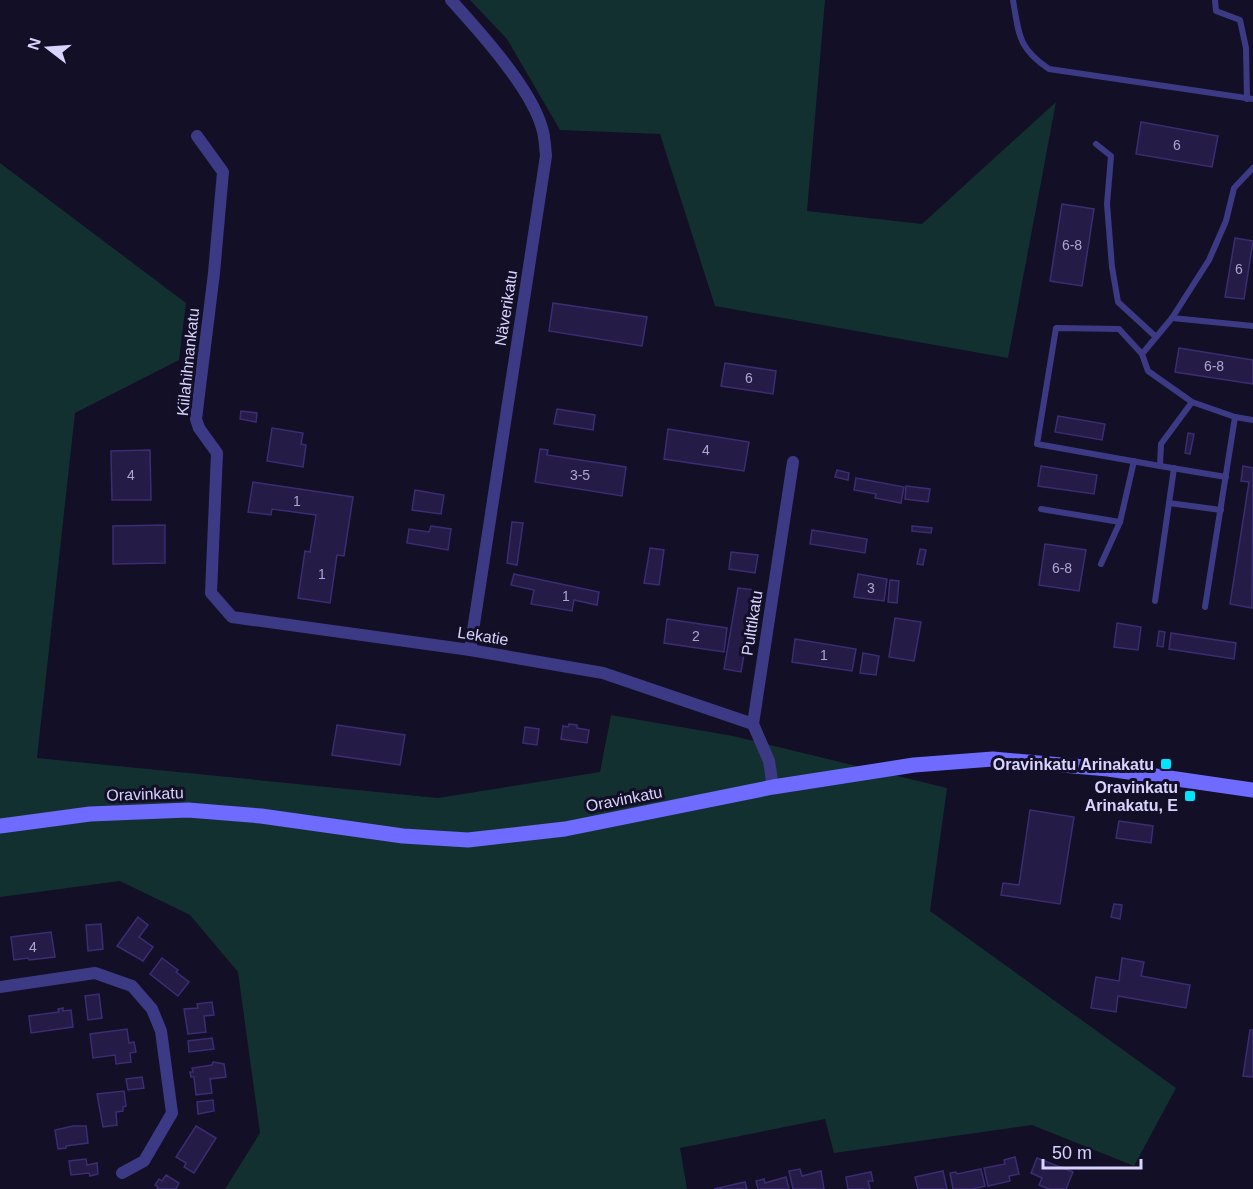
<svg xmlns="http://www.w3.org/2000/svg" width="1253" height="1189" font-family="Helvetica,sans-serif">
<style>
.green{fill:#12302f}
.building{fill:#241b47;stroke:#3b2d73;stroke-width:1.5}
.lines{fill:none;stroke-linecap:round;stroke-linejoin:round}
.lane{stroke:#3d3a85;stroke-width:6}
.street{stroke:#3d3a85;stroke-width:12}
.secondary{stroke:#6f6bff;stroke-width:15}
.poi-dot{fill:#00e5ff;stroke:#130f26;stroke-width:2}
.labels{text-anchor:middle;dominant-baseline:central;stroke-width:6;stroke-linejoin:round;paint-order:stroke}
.number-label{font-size:14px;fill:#aca6d1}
.street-label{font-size:16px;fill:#d9d4ff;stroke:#130f26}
.poi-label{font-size:16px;font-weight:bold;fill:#d9d4ff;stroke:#130f26;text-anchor:end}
</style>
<rect width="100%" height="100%" fill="#130f26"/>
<!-- green -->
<g class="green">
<path d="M 470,0 L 825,0 L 807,211 L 922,224 L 1056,102 L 1008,358 L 715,306 L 660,134 L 560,130 L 507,39 Z"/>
<path d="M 0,163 L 186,303 L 179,360 L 75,413 L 37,758 L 438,798 L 600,772 L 611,715 L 733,736 L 947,788 L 930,911 L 1176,1088 L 1134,1166 L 1032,1125 L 834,1153 L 825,1119 L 680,1148 L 687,1189 L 225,1189 L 260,1133 L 238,972 L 190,915 L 120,881 L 0,897 Z"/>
</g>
<!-- building -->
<g class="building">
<path d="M 1141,122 L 1218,136 L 1212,167 L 1136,154 Z"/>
<path d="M 1062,204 L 1094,209 L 1082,286 L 1050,281 Z"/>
<path d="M 1235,238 L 1253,241 L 1244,299 L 1225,297 Z"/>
<path d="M 553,303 L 647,317 L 642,346 L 549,331 Z"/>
<path d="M 1179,348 L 1253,360 L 1253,384 L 1175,372 Z"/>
<path d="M 725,363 L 776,371 L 773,394 L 721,386 Z"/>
<path d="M 557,409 L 595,415 L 593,430 L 554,424 Z"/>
<path d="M 241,411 L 257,413 L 256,422 L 240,419 Z"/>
<path d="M 1058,416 L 1105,424 L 1102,440 L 1055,432 Z"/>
<path d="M 272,428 L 303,433 L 301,444 L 306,445 L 303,467 L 267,461 Z"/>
<path d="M 668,429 L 749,442 L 744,471 L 664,459 Z"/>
<path d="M 1188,433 L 1194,434 L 1190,454 L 1185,453 Z"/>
<path d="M 540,449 L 548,450 L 547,455 L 626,467 L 622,496 L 535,482 Z"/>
<path d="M 150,450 L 151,500 L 112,500 L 111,451 Z"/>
<path d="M 1041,466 L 1097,475 L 1094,494 L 1038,486 Z"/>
<path d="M 1243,466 L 1253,468 L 1252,608 L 1230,604 L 1249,482 L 1241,481 Z"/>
<path d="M 837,470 L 849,473 L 848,480 L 835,477 Z"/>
<path d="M 856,478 L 904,487 L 901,503 L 875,498 L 876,494 L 854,490 Z"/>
<path d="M 253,482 L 353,497 L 344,556 L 337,555 L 330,603 L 298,598 L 305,551 L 310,552 L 316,515 L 272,509 L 271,515 L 248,512 Z"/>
<path d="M 906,486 L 930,489 L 928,502 L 905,499 Z"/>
<path d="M 415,490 L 444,495 L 441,514 L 412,510 Z"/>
<path d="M 512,522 L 523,523 L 517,565 L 507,563 Z"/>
<path d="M 165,525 L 165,563 L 113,564 L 113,526 Z"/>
<path d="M 431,526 L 451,529 L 448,550 L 407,543 L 409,529 L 429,532 Z"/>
<path d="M 912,526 L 932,528 L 931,533 L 912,531 Z"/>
<path d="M 812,530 L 867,539 L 865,553 L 810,544 Z"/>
<path d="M 1045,544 L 1086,550 L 1079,591 L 1039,585 Z"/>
<path d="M 650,548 L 664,550 L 659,585 L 644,583 Z"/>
<path d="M 920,549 L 926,550 L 923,565 L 917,564 Z"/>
<path d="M 731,552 L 758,555 L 755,573 L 729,569 Z"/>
<path d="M 514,574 L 599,592 L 597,605 L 574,600 L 572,611 L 531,604 L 534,590 L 511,585 Z"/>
<path d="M 858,574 L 887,579 L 884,601 L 854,597 Z"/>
<path d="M 890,580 L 899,581 L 897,603 L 888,602 Z"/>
<path d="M 738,588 L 755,590 L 741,672 L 724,669 Z"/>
<path d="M 895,618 L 921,622 L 914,661 L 889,657 Z"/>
<path d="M 667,619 L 727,628 L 724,652 L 664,643 Z"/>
<path d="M 1117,623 L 1141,627 L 1138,650 L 1114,647 Z"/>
<path d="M 1159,631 L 1165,632 L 1163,647 L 1157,646 Z"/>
<path d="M 1171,633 L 1236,643 L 1234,659 L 1169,649 Z"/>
<path d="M 795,639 L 856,649 L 852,671 L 792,662 Z"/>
<path d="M 863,653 L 879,656 L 876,675 L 860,673 Z"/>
<path d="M 569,724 L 577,725 L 577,728 L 589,730 L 587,743 L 561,739 L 563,726 L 568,727 Z"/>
<path d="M 337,725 L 405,735 L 400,765 L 332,755 Z"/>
<path d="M 525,727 L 539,729 L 537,745 L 523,743 Z"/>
<path d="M 1030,810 L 1074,817 L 1060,904 L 1001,895 L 1003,883 L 1019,885 Z"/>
<path d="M 1119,821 L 1153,826 L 1151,843 L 1116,838 Z"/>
<path d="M 1114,904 L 1122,905 L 1120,919 L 1111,917 Z"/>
<path d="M 138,917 L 148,925 L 139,937 L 153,947 L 143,961 L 117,946 Z"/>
<path d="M 101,924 L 103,949 L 88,951 L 86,925 Z"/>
<path d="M 51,932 L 55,957 L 29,960 L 28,958 L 14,960 L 11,937 Z"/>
<path d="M 162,958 L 178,970 L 176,972 L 189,982 L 178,996 L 150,974 Z"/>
<path d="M 1122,958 L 1144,962 L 1141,976 L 1190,985 L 1186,1008 L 1118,996 L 1116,1012 L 1091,1008 L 1096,977 L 1119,981 Z"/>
<path d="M 99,994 L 102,1018 L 88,1020 L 85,996 Z"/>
<path d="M 212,1002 L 214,1015 L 204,1016 L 206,1032 L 188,1034 L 184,1009 L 198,1008 L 197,1004 Z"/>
<path d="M 63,1008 L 63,1011 L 71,1010 L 73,1027 L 31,1033 L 29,1016 L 59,1012 L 58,1009 Z"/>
<path d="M 127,1029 L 129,1043 L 134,1042 L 136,1052 L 130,1053 L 131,1062 L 116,1064 L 115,1055 L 93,1058 L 90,1034 Z"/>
<path d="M 1250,1030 L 1253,1030 L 1253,1077 L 1243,1076 Z"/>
<path d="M 212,1038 L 214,1049 L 189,1052 L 188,1041 Z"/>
<path d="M 213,1062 L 224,1064 L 226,1077 L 210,1079 L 212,1093 L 196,1095 L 194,1077 L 191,1077 L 190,1072 L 193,1072 L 192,1068 L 212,1065 Z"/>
<path d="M 142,1077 L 144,1088 L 128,1090 L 126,1079 Z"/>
<path d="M 124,1091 L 126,1106 L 123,1107 L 123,1111 L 116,1112 L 117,1125 L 103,1127 L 97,1094 Z"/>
<path d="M 213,1100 L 214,1111 L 198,1114 L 197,1102 Z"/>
<path d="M 73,1126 L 86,1126 L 88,1143 L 66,1146 L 66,1148 L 58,1149 L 55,1130 Z"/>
<path d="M 196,1126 L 216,1138 L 194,1173 L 184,1167 L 186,1163 L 176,1157 Z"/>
<path d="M 1015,1157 L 1019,1174 L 1009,1176 L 1010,1181 L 988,1186 L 984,1168 L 1005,1164 L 1004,1160 Z"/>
<path d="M 1037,1158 L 1073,1172 L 1066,1189 L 1049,1189 L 1039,1185 L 1042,1178 L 1031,1173 Z"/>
<path d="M 86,1159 L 87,1165 L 97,1163 L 98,1174 L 90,1176 L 89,1173 L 71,1175 L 69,1161 Z"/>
<path d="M 800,1169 L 802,1176 L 821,1171 L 824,1189 L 793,1189 L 789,1171 Z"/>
<path d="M 981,1169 L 985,1186 L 973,1189 L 953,1189 L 950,1173 L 956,1172 L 957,1174 Z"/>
<path d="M 943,1171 L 947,1189 L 918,1189 L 915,1177 Z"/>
<path d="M 871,1172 L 873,1181 L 868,1181 L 870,1189 L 848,1189 L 846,1177 Z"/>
<path d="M 166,1175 L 179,1183 L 176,1189 L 157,1189 L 158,1187 L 155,1185 L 159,1179 L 162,1181 Z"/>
<path d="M 786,1177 L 789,1189 L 758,1189 L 756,1181 L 764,1179 L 765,1183 Z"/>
<path d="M 745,1182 L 747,1189 L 714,1189 Z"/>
</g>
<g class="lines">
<!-- lane -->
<g class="lane">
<path d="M 1013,0 C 1019,35 1018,48 1049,69 L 1253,99"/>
<path d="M 1215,0 L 1216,11 L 1240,20 L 1246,48 L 1247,99"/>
<path d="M 1096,144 L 1111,156 L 1107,204 L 1112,267 L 1118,302 L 1156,337"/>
<path d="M 1253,168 L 1234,188 L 1226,221 L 1209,260 L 1172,318 L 1142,354 L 1148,371 L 1192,402 L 1235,417 L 1253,420"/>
<path d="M 1172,318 L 1253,326"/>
<path d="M 1142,354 L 1119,329 L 1056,328 L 1037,444 L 1160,466"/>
<path d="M 1192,402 L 1161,444 L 1160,466 L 1226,477"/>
<path d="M 1169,503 L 1221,510"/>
<path d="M 1041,509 L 1120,522"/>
<path d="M 1101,564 L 1120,522 L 1134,461"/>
<path d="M 1155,601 L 1174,468"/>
<path d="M 1205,607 L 1235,417"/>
</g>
<!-- street -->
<g class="street">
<path d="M 451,0 C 479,31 531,88 542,128 C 545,137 545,147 546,156 L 470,650"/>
<path d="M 197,136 L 223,172 L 214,273 L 196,419 L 199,428 L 217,453 L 211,593 L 232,617 L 470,650 L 603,673 L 753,724"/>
<path d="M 773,787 L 769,761 L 753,724 L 793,462"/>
<path d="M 0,987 L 95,973 L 132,986 L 152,1009 L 161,1031 L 172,1113 L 144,1161 L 122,1173"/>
</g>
<!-- secondary -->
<path class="secondary" d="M 0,826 L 90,814 L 188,810 L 261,816 L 403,836 L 468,840 L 565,829 L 773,787 L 914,765 L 993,759 L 1108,769 L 1253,790"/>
</g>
<!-- markers -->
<g class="poi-dot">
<rect x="1160" y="758" width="12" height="12" rx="3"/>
<rect x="1184" y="790" width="12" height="12" rx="3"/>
</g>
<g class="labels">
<!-- number labels -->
<g class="number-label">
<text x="1177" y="145">6</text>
<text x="1072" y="245">6-8</text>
<text x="1239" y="269">6</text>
<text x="1214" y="366">6-8</text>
<text x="749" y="378">6</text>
<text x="706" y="450">4</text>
<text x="131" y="475">4</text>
<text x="580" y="475">3-5</text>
<text x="297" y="501">1</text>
<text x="1062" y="568">6-8</text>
<text x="322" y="574">1</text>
<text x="871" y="588">3</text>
<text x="566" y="596">1</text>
<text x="696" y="636">2</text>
<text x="824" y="655">1</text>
<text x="33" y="947">4</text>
</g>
<!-- street labels -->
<g class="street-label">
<text transform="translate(506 308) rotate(-81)">Näverikatu</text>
<text transform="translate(188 362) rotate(-84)">Kiilahihnankatu</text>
<text transform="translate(752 623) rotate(-81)">Pulttikatu</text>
<text transform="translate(483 636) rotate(9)">Lekatie</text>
<text transform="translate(145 794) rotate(-2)">Oravinkatu</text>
<text transform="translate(624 799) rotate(-11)">Oravinkatu</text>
</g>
<!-- poi labels -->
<g class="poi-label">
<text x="1154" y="764">Oravinkatu Arinakatu</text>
<text x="1178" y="787">Oravinkatu<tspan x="1178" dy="18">Arinakatu, E</tspan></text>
</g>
</g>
<!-- north arrow -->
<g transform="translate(48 48) rotate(287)" stroke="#130f26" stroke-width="4.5" paint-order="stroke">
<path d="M0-4.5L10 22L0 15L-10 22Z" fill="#d9d4ff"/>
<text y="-9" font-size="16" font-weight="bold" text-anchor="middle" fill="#d9d4ff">N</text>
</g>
<!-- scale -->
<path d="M1043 1159v9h98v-9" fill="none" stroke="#d9d4ff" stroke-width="3"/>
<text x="1052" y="1159" font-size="18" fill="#d9d4ff" stroke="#130f26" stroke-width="4.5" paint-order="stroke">50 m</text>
</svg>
